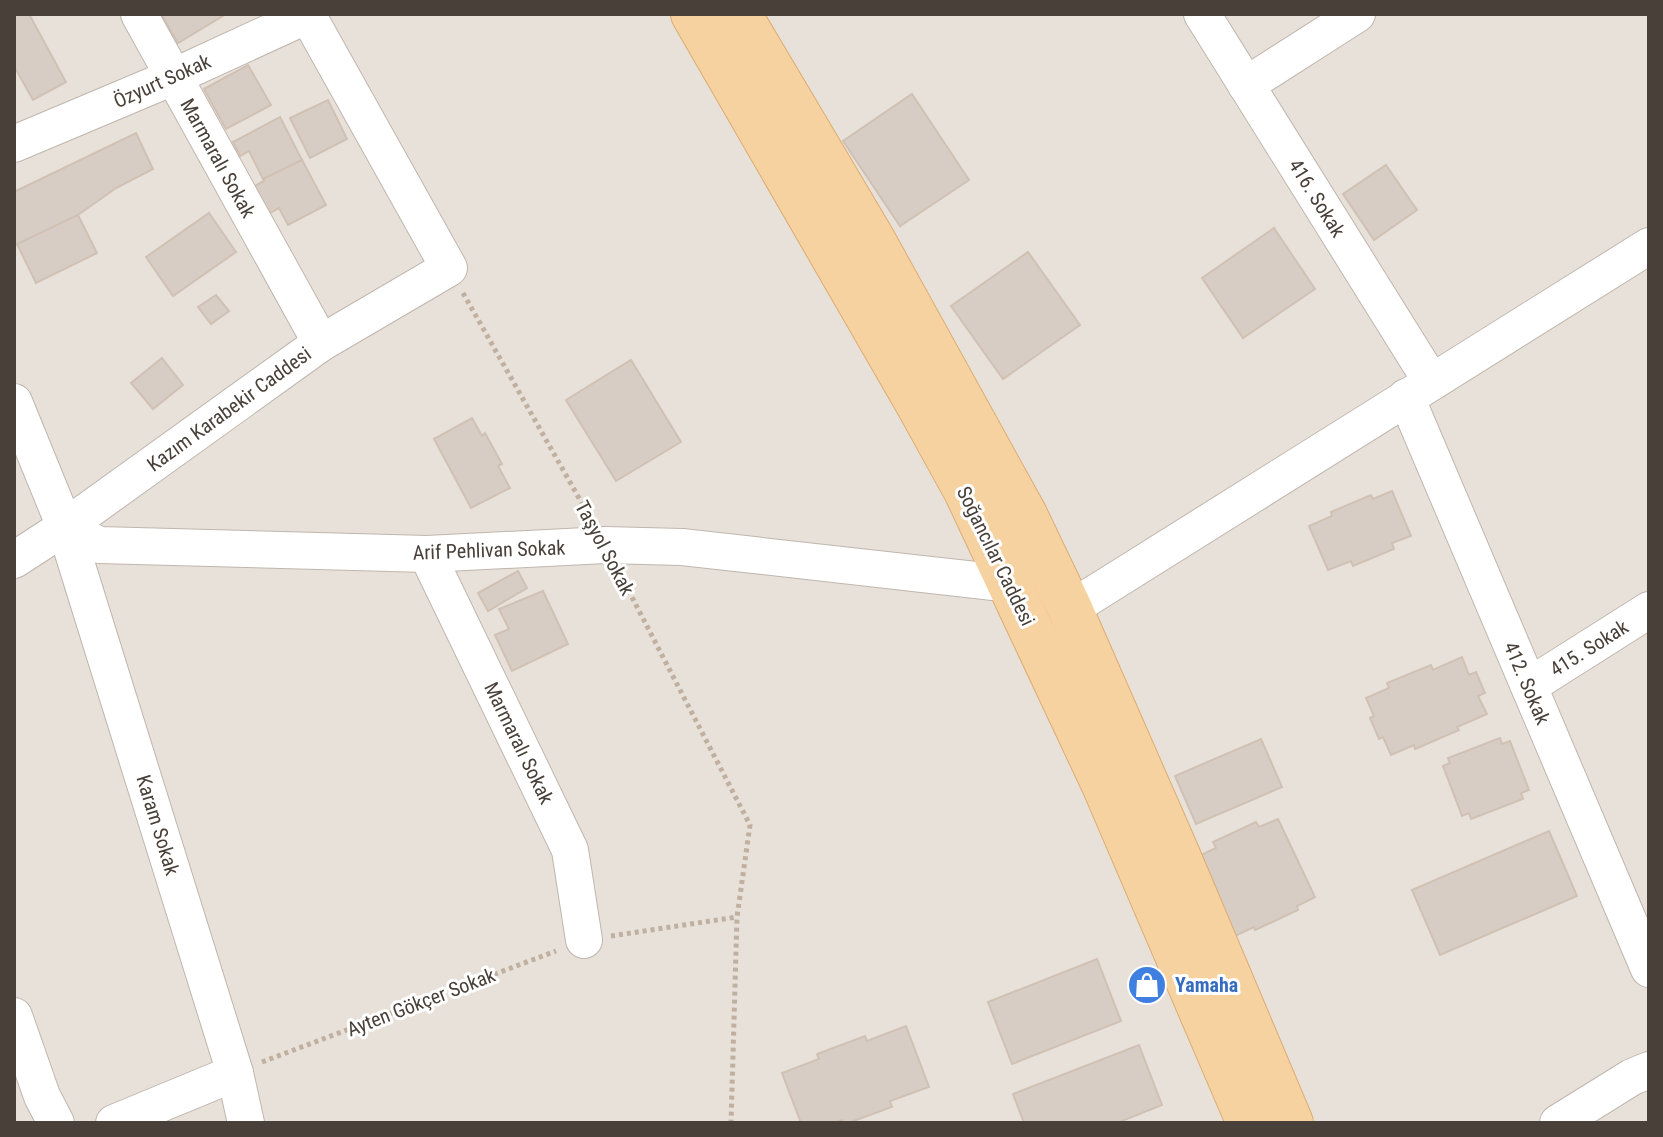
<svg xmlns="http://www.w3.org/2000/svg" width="1663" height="1137" font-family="'Roboto Condensed',sans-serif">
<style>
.residential{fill:#e8e1d9}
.building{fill:#d8cdc4;stroke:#d0c1b4;stroke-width:2}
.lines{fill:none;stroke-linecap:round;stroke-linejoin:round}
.minor-casing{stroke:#bfb6ae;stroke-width:38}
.major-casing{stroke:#dcac71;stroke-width:46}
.path{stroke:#c0b0a0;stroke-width:5;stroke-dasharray:4 4;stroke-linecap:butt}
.minor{stroke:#fff;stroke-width:36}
.major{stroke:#f7d2a1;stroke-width:44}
.labels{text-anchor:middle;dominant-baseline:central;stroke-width:6;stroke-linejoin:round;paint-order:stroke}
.street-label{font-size:20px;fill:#484039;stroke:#fff}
.shop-label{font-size:20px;font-weight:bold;fill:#366cbe;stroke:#fff;text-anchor:start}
</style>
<rect width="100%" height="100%" fill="#f4f0eb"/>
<!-- residential -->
<rect class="residential" x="14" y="14" width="1635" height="1109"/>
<!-- building -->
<g class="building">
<path d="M 14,14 L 29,14 L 66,82 L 33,100 L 14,66 Z"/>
<path d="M 161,14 L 226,14 L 178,43 Z"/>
<path d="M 248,65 L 271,105 L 226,129 L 204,89 Z"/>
<path d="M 912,94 L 969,180 L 900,226 L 843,141 Z"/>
<path d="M 328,100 L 347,139 L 310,158 L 290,118 Z"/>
<path d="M 280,117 L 302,160 L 263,179 L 249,151 L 240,156 L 233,142 Z"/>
<path d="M 136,133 L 153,169 L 116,188 L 78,215 L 14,246 L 14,192 Z"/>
<path d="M 302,160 L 326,205 L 288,225 L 279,208 L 268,214 L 253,187 L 264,181 L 263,179 Z"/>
<path d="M 1386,165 L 1417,210 L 1374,240 L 1343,194 Z"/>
<path d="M 209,213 L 236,252 L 173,296 L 146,257 Z"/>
<path d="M 78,215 L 97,253 L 36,283 L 17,244 Z"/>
<path d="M 1274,228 L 1315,289 L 1243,338 L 1202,278 Z"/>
<path d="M 1028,252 L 1080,325 L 1003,379 L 951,306 Z"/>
<path d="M 216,295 L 229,311 L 211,324 L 198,307 Z"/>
<path d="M 162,358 L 183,385 L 153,409 L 131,383 Z"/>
<path d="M 631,360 L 681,442 L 616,481 L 566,400 Z"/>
<path d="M 472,418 L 482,436 L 485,433 L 502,464 L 498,466 L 510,488 L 471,508 L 434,439 Z"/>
<path d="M 1392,491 L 1411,536 L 1392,543 L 1394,549 L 1353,566 L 1351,561 L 1328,570 L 1309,526 L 1332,516 L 1331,512 L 1371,495 L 1373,499 Z"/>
<path d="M 518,571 L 527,588 L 488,611 L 478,593 Z"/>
<path d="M 543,591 L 568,644 L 512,671 L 495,635 L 509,629 L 499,609 Z"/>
<path d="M 1462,657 L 1469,675 L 1476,672 L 1485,693 L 1478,696 L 1487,714 L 1457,727 L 1459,730 L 1415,749 L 1414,745 L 1391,755 L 1383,737 L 1379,739 L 1370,718 L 1374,716 L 1366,698 L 1389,688 L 1387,683 L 1431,665 L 1433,670 Z"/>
<path d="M 1500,738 L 1502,744 L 1510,741 L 1529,790 L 1521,793 L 1523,799 L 1471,819 L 1469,813 L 1462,816 L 1443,766 L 1450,763 L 1448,758 Z"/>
<path d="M 1261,739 L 1282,787 L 1196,824 L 1175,776 Z"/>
<path d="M 1278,819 L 1315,897 L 1297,906 L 1298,910 L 1255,930 L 1254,927 L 1235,936 L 1197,857 L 1216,848 L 1213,842 L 1256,822 L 1259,827 Z"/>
<path d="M 1549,831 L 1577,896 L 1440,955 L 1412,890 Z"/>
<path d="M 1097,959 L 1121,1021 L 1012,1064 L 988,1002 Z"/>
<path d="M 906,1026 L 929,1087 L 890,1101 L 892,1107 L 848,1123 L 843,1123 L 842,1120 L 833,1123 L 801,1123 L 782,1073 L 819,1059 L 817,1054 L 865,1036 L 867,1041 Z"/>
<path d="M 1139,1045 L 1162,1105 L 1117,1123 L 1024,1123 L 1013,1094 Z"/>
</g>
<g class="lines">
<defs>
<g id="minor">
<path d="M 139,14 L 321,343"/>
<path d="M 1202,14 L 1431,381"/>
<path d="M 1246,85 L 1357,14"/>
<path d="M 14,144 L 173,77 L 308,15"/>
<path d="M 1406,397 L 1649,969"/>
<path d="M 14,402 L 65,527 L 235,1073 L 246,1123"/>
<path d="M 65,527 L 99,545 L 427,554 L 605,545 L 682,547 L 1011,584"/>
<path d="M 427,554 L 570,850 L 584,940"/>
<path d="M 14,560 L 65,527 L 321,343 L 449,268 L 307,14"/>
<path d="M 1070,609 L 1649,246"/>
<path d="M 1529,686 L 1649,610"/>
<path d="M 14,1016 L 42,1096 L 56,1123"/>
<path d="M 114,1123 L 235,1073"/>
<path d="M 1558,1123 L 1632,1077 L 1649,1070"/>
</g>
<g id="major">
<path d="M 693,14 L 918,404 L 966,491 L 1104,785 L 1249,1123"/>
<path d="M 739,14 L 873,240 L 1025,515 L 1070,609 L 1177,853 L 1291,1123"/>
</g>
</defs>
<!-- minor casing -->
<use href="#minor" class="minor-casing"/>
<!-- major casing -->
<use href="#major" class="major-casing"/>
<!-- path -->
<g class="path">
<path d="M 463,293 L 588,514"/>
<path d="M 621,576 L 750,825 L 737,917 L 731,1123"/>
<path d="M 611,936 L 737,917"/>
<path d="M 262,1062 L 556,951"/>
</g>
<!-- minor -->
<use href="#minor" class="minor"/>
<!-- major -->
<use href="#major" class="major"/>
</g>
<!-- icons -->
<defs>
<symbol id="shop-disc" viewBox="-11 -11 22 22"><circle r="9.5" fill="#3f7fe0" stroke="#fff"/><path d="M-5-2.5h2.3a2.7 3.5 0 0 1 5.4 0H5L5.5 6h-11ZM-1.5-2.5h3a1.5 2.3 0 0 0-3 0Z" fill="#fff"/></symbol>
</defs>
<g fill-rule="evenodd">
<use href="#shop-disc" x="1125" y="963" width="44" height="44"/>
</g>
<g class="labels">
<!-- street labels -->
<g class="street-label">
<text transform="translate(162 81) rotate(-24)">Özyurt Sokak</text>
<text transform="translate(218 158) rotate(61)">Marmaralı Sokak</text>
<text transform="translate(1317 198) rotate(58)">416. Sokak</text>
<text transform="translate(229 409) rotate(-36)">Kazım Karabekir Caddesi</text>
<text transform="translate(605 548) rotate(62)">Taşyol Sokak</text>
<text transform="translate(489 550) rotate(-2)">Arif Pehlivan Sokak</text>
<text transform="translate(996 556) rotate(64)">Soğancılar Caddesi</text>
<text transform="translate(1589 648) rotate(-32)">415. Sokak</text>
<text transform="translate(1527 683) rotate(67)">412. Sokak</text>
<text transform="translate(519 743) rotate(64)">Marmaralı Sokak</text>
<text transform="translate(158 825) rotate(73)">Karam Sokak</text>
<text transform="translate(421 1002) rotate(-21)">Ayten Gökçer Sokak</text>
</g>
<!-- shop labels -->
<g class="shop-label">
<text x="1175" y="985">Yamaha</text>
</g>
</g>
<!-- border -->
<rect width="1663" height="1137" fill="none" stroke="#484039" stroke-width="32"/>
</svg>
